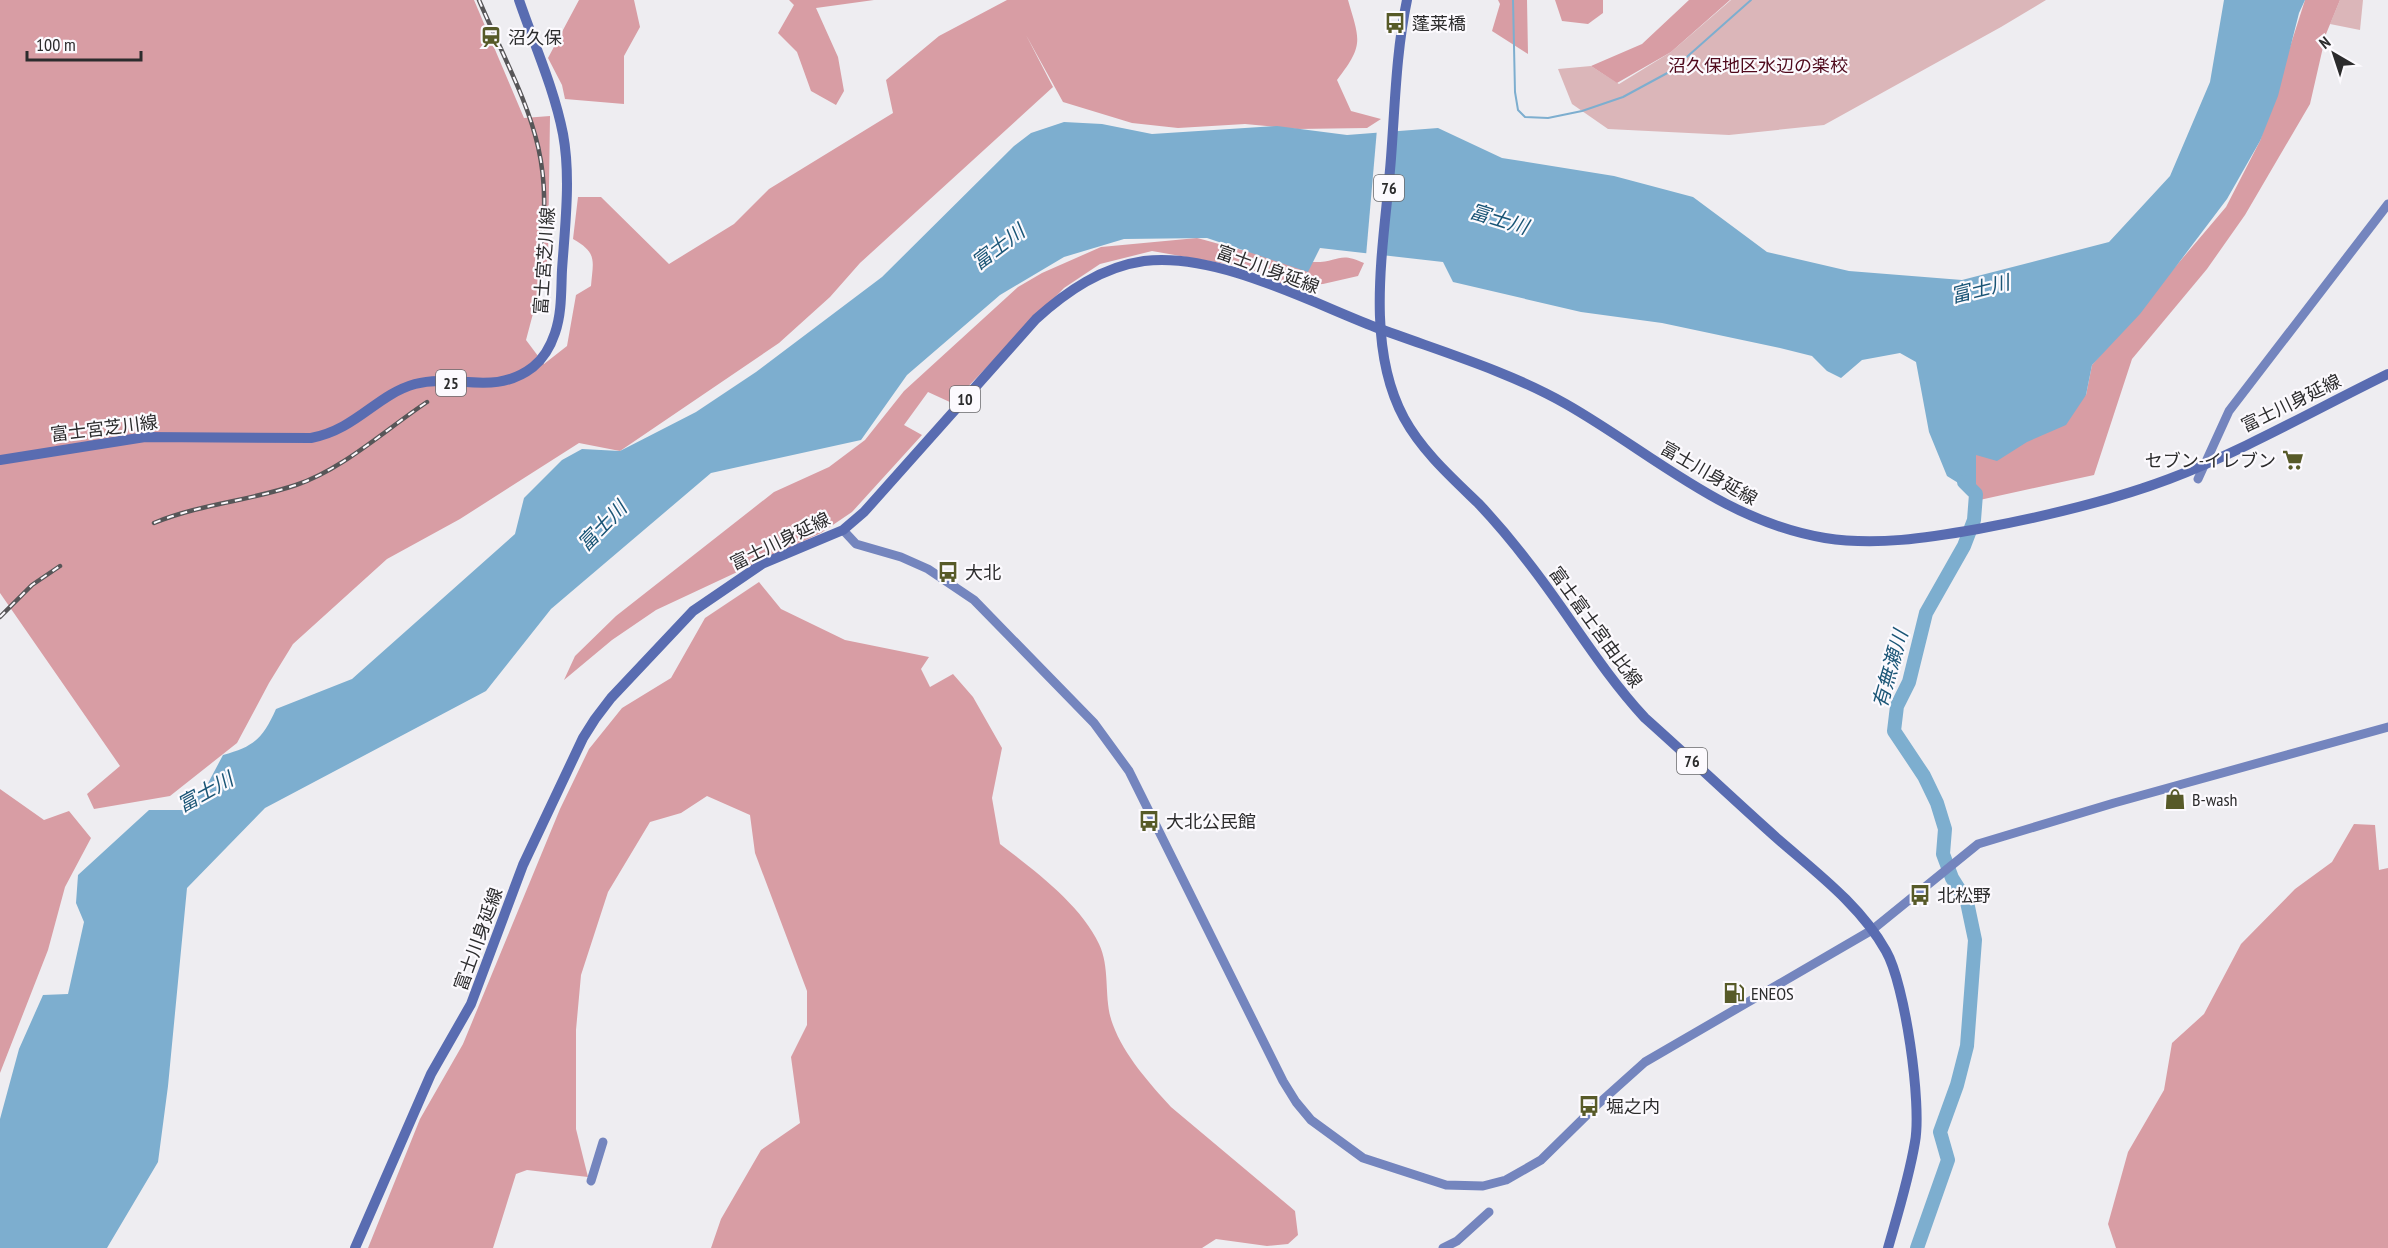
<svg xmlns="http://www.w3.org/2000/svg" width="2388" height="1248" font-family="'PT Sans Narrow','Noto Sans JP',sans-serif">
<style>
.green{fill:#dbb6b9}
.forest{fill:#d89da4}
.water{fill:#7daecf}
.pier{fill:#eeedf1}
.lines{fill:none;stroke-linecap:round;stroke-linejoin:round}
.stream{stroke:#7daecf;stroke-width:2}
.river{stroke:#7daecf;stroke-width:14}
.secondary{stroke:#7485be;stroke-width:9}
.primary{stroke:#596cb1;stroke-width:10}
.rail-casing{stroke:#575658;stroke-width:4.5}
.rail{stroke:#fcfafe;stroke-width:2;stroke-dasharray:7;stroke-linecap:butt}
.labels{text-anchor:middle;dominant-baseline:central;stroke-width:4.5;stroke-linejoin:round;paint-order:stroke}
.shield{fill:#fcfafe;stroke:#6a6a6c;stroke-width:1.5}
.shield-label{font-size:16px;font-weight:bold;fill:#2c2c2d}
.poi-label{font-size:18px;fill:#2c2c2d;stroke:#fcfafe;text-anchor:start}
.park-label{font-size:18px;fill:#4f091c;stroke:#fcfafe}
.street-label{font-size:18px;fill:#2c2c2d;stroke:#fcfafe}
.water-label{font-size:20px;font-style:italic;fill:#1a5576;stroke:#fcfafe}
</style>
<rect width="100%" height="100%" fill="#eeedf1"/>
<!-- green -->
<g class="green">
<path d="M 1731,0 L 2046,0 L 2001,27 L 1824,125 L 1729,135 L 1608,129 L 1572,104 L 1558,69 L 1591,66 L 1619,84 L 1671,52 Z"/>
<path d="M 2340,0 L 2363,0 L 2360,30 L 2330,24 Z"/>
</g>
<!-- forest -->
<g class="forest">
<path d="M 0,0 L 474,0 L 524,118 L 550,116 L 548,257 L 526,340 L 544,364 L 567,346 L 576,295 L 591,286 C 593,261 598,253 573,239 L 578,197 L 601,197 L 669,264 L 734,224 L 769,189 L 893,113 L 886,80 L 939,36 L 1007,0 L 1348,0 C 1360,41 1364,45 1337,80 L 1351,111 L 1381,119 L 1367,128 L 1297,129 L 1245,124 L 1178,128 L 1132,123 L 1063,102 L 1026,35 L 1053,87 L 860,263 L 830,297 L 779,343 L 620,451 L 579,443 L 460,519 L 387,559 L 293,644 L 269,683 L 237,743 L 170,796 L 94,809 L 87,794 L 120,766 L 0,593 Z"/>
<path d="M 579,0 L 634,0 L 640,27 L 624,56 L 624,104 L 565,99 L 562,85 L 548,58 Z"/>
<path d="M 789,0 L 874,0 L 816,8 L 838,57 L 844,91 L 836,105 L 811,91 L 797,52 L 778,33 L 794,5 Z"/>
<path d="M 1498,0 L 1527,0 L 1528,54 L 1492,31 L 1500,4 Z"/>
<path d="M 1555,0 L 1603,0 L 1603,13 L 1588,24 L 1562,21 Z"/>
<path d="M 1689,0 L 1730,0 L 1671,52 L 1617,83 L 1591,66 L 1642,44 Z"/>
<path d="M 2305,0 L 2340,0 L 2326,34 L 2310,104 L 2245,215 L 2207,269 L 2132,359 L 2094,475 L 1975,501 L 1976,455 L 2086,395 L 2092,365 L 2226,207 L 2260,141 Z"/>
<path d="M 1197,238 C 1230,247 1282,262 1315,262 C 1339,262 1339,251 1364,263 L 1358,276 L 1323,284 L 1283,286 L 1249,268 L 1152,251 L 1100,264 L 1064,288 L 952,403 L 928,392 L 904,425 L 922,435 L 852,512 L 821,533 L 656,610 L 612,640 L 564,680 L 575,656 L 616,616 L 774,492 L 829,467 L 865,440 L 904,391 L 1018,287 L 1042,273 L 1101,247 Z"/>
<path d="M 759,582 L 781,609 L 845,640 L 929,657 L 921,669 L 930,687 L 953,674 L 973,697 L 1002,748 L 992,798 L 1000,844 C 1034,870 1081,905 1099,944 C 1111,969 1103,1000 1113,1025 C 1124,1055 1150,1084 1171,1107 L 1295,1211 L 1298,1235 L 1288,1244 L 1267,1246 L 1216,1239 L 1202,1248 L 711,1248 L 721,1219 L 761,1150 L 800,1123 L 791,1057 L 807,1025 L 807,991 L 755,853 L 750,815 L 707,796 L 681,813 L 650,822 L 608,892 L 581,975 L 576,1030 L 576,1129 L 588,1177 L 527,1170 L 516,1174 L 493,1248 L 368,1248 L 420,1119 L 463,1044 L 560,809 L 589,749 L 622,708 L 671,678 L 705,618 Z"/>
<path d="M 0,789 L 44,820 L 69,811 L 91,838 L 65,887 L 48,950 L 0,1073 Z"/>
<path d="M 2354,824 L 2375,825 L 2379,870 L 2388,868 L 2388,1248 L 2116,1248 L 2108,1224 L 2128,1152 L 2164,1090 L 2172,1043 L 2204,1014 L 2241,944 L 2295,889 L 2332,862 Z"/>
</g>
<!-- water -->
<path class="water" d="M 2224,0 L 2305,0 L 2299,13 L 2278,96 L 2260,141 L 2227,199 L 2140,314 L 2092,365 L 2086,395 L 2066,425 L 2027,442 L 1997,461 L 1976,455 L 1976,494 L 1947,476 L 1929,432 L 1916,362 L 1900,353 L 1862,360 L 1841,378 L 1827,371 L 1812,356 L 1780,348 L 1662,323 L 1581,312 L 1453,282 L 1443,262 L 1320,248 L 1308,272 L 1207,238 L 1124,239 L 1064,257 L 1000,295 L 907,375 L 861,440 L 711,473 L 551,609 L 486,691 L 265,808 L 187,888 L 168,1086 L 158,1162 L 107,1248 L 0,1248 L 0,1119 L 19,1049 L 43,995 L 68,994 L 84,922 L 76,903 L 78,875 L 149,810 L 183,810 L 205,789 L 223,755 C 254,747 263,738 276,709 L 352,679 L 515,534 L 524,498 L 562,460 L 582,449 L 620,451 L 696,412 L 756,372 L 882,277 L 1014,146 L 1031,133 L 1064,122 L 1102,124 L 1152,134 L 1277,126 L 1347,135 L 1438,128 L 1502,158 L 1614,176 L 1693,197 L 1767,252 L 1849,271 L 1962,280 L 2109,242 L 2170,176 L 2210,82 Z"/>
<!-- pier -->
<path class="pier" d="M 1393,128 L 1384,258 L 1366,256 L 1377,129 Z"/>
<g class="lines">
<!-- stream -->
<path class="stream" d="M 1513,0 L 1515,92 L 1518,110 L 1525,117 L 1548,118 L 1582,111 L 1623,97 L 1671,71 L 1751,0"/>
<!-- river -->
<path class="river" d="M 1917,1248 L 1948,1160 L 1940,1132 L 1957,1085 L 1967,1046 L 1975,940 L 1967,902 L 1952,878 L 1943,854 L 1945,829 L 1937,803 L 1924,776 L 1894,731 L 1897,706 L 1909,682 L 1926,613 L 1964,546 L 1974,520 L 1976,494 L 1964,482"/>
<!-- secondary -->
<g class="secondary">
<path d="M 2198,479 L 2229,411 L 2388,204"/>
<path d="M 843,530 L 856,544 L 901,557 L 928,569 L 974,600 L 1094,723 L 1129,771 L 1283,1081 L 1296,1102 L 1311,1120 L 1363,1158 L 1446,1185 L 1483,1186 L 1506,1180 L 1541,1160 L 1597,1105 L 1645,1062 L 1872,930 L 1978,844 L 2114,803 L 2388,727"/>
<path d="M 591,1181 L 603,1142"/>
<path d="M 1443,1248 L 1457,1241 L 1489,1212"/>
</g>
<!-- primary -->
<g class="primary">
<path d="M 1407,0 C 1396,52 1395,106 1391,158 C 1385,240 1363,342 1404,418 C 1422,451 1451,477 1478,503 C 1496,522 1512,541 1528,562 C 1569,614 1599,668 1645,718 C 1690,758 1734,800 1779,840 C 1817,873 1861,906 1886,951 C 1905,984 1922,1104 1915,1142 C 1909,1178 1898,1213 1888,1248"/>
<path d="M 0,460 L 145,437 L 311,438 C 357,429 376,395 415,384 C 456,373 494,397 533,367 C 543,359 551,345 555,333 C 562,313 561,290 562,270 C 565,226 571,177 563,134 C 554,88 534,44 519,0"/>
<path d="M 355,1248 L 431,1074 L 471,1004 L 523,865 L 583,738 L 595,719 L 611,698 L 693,611 L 762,564 L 843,530 L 864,512 L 1036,319 C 1067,291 1102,267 1144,261 C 1216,252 1308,301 1375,327 C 1439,351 1506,370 1566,404 C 1652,453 1723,521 1825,538 C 1876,546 1927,538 1978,529 C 2042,517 2108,502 2169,479 C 2245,450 2316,409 2388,374"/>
</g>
<defs>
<g id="rail">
<path d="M 479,0 C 522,100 561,153 537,267"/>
<path d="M 154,523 C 200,504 249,501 296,485 C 343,469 385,430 427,402"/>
<path d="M 0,617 L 32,585 L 60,566"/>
</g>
</defs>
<!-- rail casing -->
<use href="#rail" class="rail-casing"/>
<!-- rail -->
<use href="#rail" class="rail"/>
</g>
<!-- icons -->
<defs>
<symbol id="bus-bare" viewBox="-9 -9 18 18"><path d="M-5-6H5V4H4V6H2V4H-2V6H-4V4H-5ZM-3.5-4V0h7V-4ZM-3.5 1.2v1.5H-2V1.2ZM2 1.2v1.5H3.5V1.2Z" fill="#575a28" stroke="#fcfafe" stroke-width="2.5" paint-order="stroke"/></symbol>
<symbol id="station-bare" viewBox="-9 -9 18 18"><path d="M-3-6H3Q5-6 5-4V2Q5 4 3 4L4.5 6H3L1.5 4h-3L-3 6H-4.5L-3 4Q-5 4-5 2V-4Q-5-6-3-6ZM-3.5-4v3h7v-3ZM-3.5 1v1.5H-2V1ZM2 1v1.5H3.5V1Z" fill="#575a28" stroke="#fcfafe" stroke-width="2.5" paint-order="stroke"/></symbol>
<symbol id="supermarket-bare" viewBox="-9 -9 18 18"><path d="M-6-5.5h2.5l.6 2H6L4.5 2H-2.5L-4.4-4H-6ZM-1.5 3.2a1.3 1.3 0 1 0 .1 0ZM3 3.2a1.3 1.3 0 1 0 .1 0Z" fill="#575a28" stroke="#fcfafe" stroke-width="2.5" paint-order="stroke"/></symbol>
<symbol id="shop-bare" viewBox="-9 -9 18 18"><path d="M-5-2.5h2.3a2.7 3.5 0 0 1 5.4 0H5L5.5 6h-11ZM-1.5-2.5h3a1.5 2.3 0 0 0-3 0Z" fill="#575a28" stroke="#fcfafe" stroke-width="2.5" paint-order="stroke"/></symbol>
<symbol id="fuel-bare" viewBox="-9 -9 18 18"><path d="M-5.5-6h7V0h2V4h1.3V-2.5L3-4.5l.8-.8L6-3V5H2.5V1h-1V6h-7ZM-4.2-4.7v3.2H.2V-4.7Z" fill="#575a28" stroke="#fcfafe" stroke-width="2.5" paint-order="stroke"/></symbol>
</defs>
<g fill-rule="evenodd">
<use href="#bus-bare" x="1380" y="8" width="30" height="30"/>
<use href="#station-bare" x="476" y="22" width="30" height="30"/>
<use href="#supermarket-bare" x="2278" y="445" width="30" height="30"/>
<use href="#bus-bare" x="933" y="557" width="30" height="30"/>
<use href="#shop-bare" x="2160" y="784" width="30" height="30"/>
<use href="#bus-bare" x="1134" y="806" width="30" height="30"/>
<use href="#bus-bare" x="1905" y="880" width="30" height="30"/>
<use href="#fuel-bare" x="1719" y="978" width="30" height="30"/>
<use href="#bus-bare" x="1574" y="1091" width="30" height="30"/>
</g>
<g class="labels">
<!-- shield labels -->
<g class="shield">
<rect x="1374" y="175" width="30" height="26" rx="4.5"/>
<rect x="436" y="370" width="30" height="26" rx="4.5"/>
<rect x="950" y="386" width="30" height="26" rx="4.5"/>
<rect x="1677" y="748" width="30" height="26" rx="4.5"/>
</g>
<g class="shield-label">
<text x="1389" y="188">76</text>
<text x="451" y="383">25</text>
<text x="965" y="399">10</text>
<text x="1692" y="761">76</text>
</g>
<!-- poi labels -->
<g class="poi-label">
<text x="1412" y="23">蓬莱橋</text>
<text x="508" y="37">沼久保</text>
<text x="2276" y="460" text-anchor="end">セブン-イレブン</text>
<text x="965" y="572">大北</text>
<text x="2192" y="799">B-wash</text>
<text x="1166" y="821">大北公民館</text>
<text x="1937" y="895">北松野</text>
<text x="1751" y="993">ENEOS</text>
<text x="1606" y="1106">堀之内</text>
</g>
<!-- park labels -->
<g class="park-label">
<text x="1758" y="65">沼久保地区水辺の楽校</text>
</g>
<!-- street labels -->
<g class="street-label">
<text transform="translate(544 261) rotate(-86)">富士宮芝川線</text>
<text transform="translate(1268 269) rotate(20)">富士川身延線</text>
<text transform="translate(2291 403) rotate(-26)">富士川身延線</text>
<text transform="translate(104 428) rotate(-7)">富士宮芝川線</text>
<text transform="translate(1709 473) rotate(30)">富士川身延線</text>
<text transform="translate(780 541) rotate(-26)">富士川身延線</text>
<text transform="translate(1596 627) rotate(54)">富士富士宮由比線</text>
<text transform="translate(478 939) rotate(-70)">富士川身延線</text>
</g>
<!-- water labels -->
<g class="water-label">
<text transform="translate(1499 219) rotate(17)">富士川</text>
<text transform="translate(998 247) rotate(-37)">富士川</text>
<text transform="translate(1980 289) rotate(-14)">富士川</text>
<text transform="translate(602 526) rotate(-46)">富士川</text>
<text transform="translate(1890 669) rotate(-74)">有無瀬川</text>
<text transform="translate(205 792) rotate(-29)">富士川</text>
</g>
</g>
<!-- north arrow -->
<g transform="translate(2334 54) rotate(321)" stroke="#fcfafe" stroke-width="4.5" paint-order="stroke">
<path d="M0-4.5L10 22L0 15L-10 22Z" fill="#2c2c2d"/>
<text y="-9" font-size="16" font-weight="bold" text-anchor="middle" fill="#2c2c2d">N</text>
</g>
<!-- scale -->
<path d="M27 51v9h114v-9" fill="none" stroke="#2c2c2d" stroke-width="3"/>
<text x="36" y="51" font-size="18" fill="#2c2c2d" stroke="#fcfafe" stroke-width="4.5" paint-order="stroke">100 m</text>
</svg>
